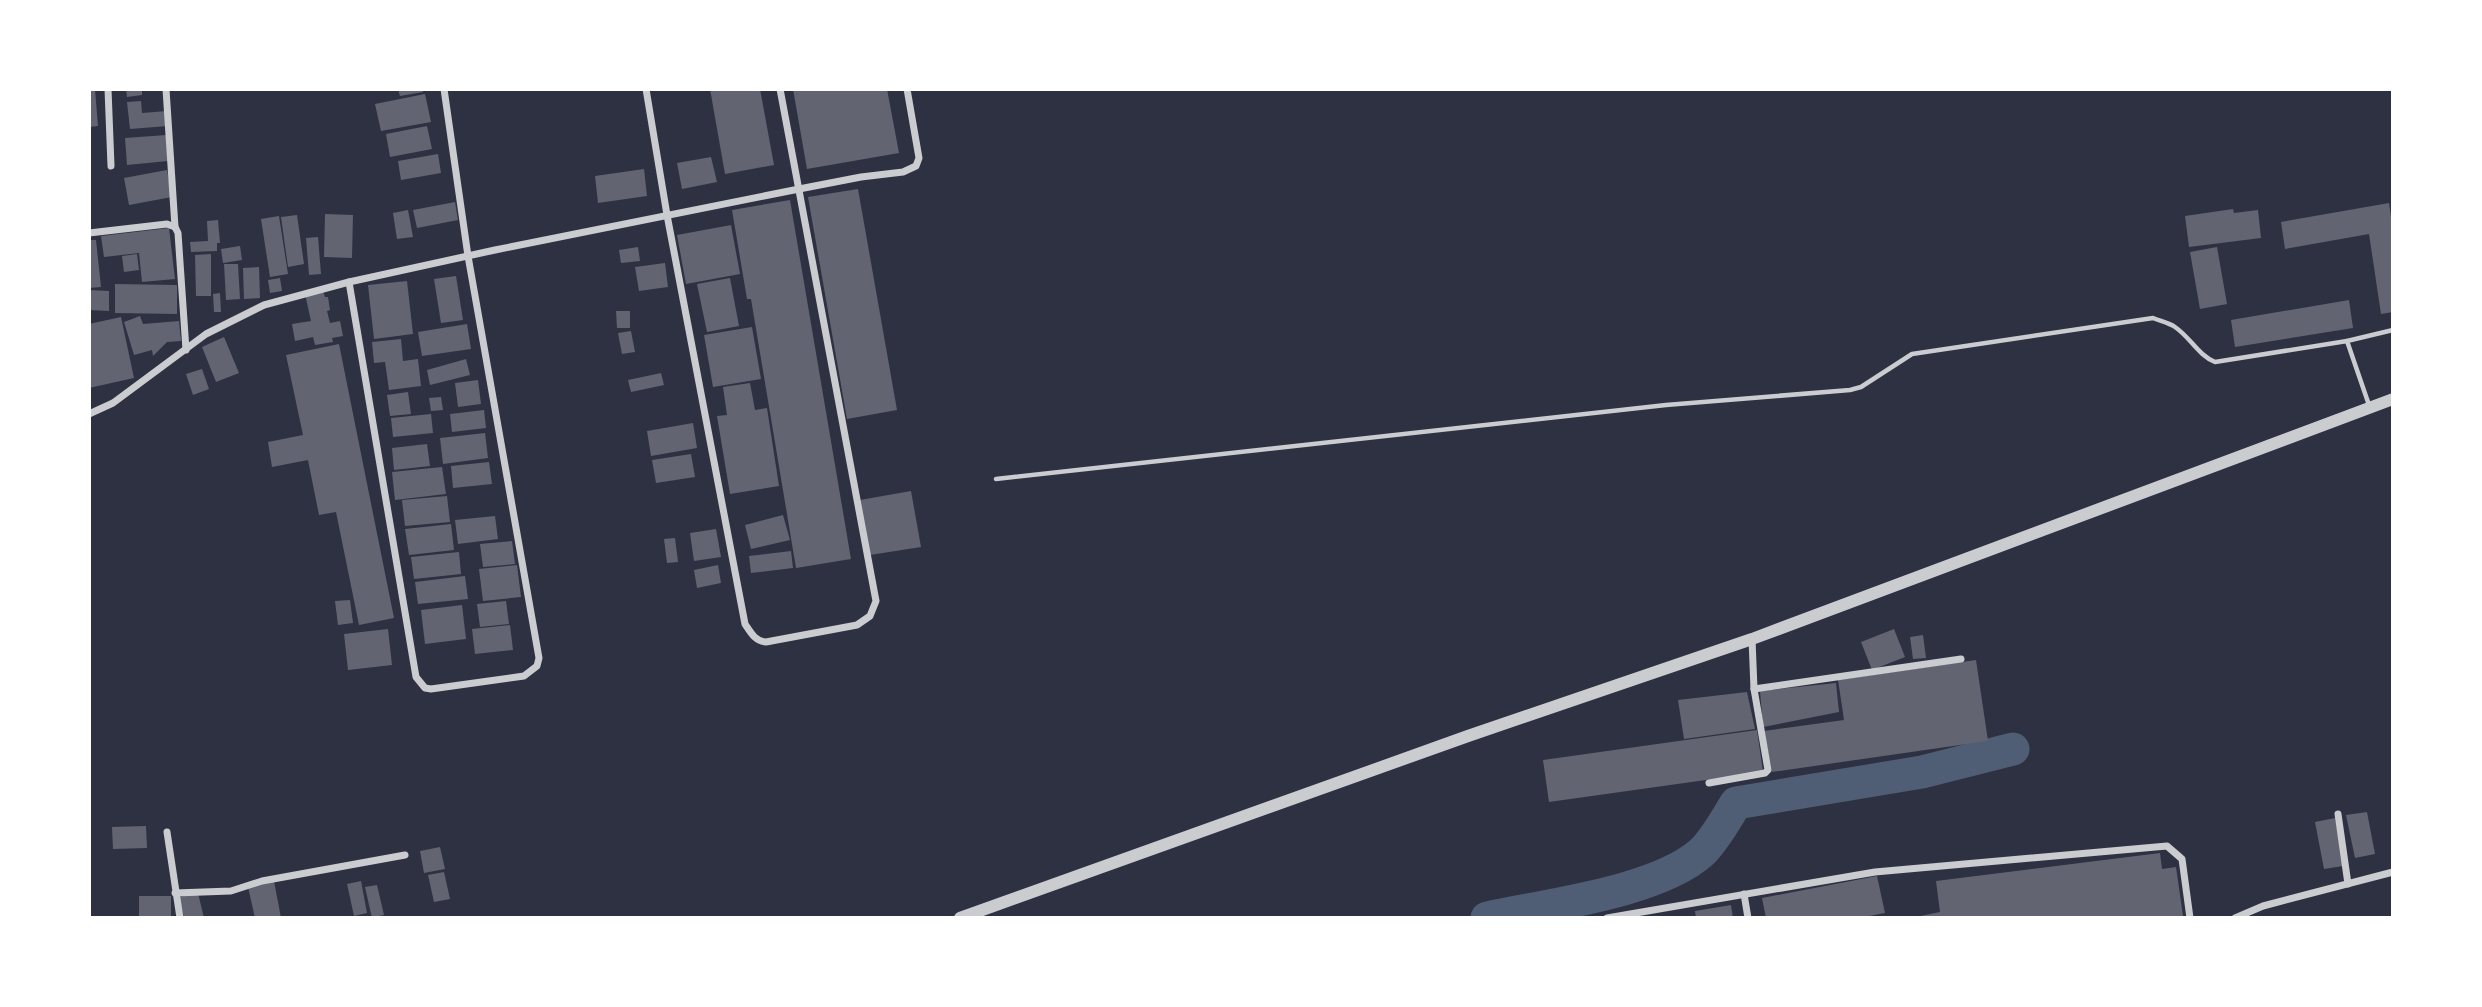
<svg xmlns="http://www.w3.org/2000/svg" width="2482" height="1007" font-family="Karla,sans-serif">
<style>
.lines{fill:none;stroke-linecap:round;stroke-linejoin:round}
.river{stroke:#4f5d75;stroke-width:33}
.building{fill:#626471}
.service{stroke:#caccd0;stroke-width:4.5}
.minor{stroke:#caccd0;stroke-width:7}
.tertiary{stroke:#caccd0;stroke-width:12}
</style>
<rect width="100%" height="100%" fill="#2d3142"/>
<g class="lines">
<!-- river -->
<path class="river" d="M 1487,918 C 1546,905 1658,892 1702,852 C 1716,838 1726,819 1736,803 L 1922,772 L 2013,749"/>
</g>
<!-- building -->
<g class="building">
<path d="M 89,89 L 95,89 L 98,126 L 89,127 Z"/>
<path d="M 126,89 L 142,89 L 142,95 L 127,97 Z"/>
<path d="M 398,89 L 423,89 L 423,92 L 400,96 Z"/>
<path d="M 710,89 L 760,89 L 774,165 L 725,174 Z"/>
<path d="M 793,89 L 887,89 L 899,153 L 807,169 Z"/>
<path d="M 425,94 L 431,122 L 381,131 L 375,104 Z"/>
<path d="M 141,101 L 142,113 L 167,111 L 168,126 L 130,129 L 127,102 Z"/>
<path d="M 427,126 L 432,149 L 390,157 L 386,134 Z"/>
<path d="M 166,135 L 168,161 L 127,165 L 125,138 Z"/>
<path d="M 438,154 L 441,173 L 401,180 L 398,161 Z"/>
<path d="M 711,157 L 717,182 L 682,189 L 677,163 Z"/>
<path d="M 644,169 L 647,196 L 598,203 L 595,176 Z"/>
<path d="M 167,170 L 172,197 L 129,205 L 124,178 Z"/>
<path d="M 858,189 L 897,410 L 847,419 L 808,197 Z"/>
<path d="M 790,200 L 851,559 L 796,568 L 751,299 L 747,299 L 732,210 Z"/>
<path d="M 455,202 L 458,220 L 417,228 L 413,210 Z"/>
<path d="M 2389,203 L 2393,230 L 2393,312 L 2381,314 L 2369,234 L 2285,249 L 2281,222 Z"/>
<path d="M 2233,209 L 2234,213 L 2258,210 L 2261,238 L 2189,247 L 2185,216 Z"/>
<path d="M 408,210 L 413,237 L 397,239 L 393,213 Z"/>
<path d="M 325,214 L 353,215 L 352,258 L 324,257 Z"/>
<path d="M 297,215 L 304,264 L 288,267 L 281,217 Z"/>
<path d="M 279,216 L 288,274 L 270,277 L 261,219 Z"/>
<path d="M 218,220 L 220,243 L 217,243 L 217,251 L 191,252 L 190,242 L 208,241 L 207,221 Z"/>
<path d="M 731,225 L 740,274 L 686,284 L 677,235 Z"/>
<path d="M 169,228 L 175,279 L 142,282 L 139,253 L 104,257 L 101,236 Z"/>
<path d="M 318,237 L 321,274 L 309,275 L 306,238 Z"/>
<path d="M 89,240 L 96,240 L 101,287 L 89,288 Z"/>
<path d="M 240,246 L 242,260 L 223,263 L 221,249 Z"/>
<path d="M 638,247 L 640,261 L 621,263 L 619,250 Z"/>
<path d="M 2217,247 L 2227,304 L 2200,309 L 2190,252 Z"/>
<path d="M 137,254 L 139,270 L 124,272 L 122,256 Z"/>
<path d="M 211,254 L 211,296 L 196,296 L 195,255 Z"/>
<path d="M 665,263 L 668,287 L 639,291 L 635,267 Z"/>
<path d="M 224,264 L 238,264 L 240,299 L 226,300 Z"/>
<path d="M 259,267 L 260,298 L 244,299 L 243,268 Z"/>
<path d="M 456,276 L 463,320 L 441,323 L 434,279 Z"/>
<path d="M 280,278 L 282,291 L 270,293 L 268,280 Z"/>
<path d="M 730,278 L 739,326 L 707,332 L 697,284 Z"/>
<path d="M 407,281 L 413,334 L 374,339 L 368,285 Z"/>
<path d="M 115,284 L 177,285 L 177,314 L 115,313 Z"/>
<path d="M 89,290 L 109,291 L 109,311 L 89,310 Z"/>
<path d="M 323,291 L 325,297 L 328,297 L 330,310 L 327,311 L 330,323 L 340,321 L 343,336 L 332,338 L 333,342 L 315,345 L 313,337 L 295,341 L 292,324 L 311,321 L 305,294 Z"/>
<path d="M 220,293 L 221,312 L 214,312 L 213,294 Z"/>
<path d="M 2349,300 L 2353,328 L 2235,347 L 2231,320 Z"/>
<path d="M 616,311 L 630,311 L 630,328 L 617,328 Z"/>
<path d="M 140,316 L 143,324 L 179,321 L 181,341 L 167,342 L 153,356 L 152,350 L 134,355 L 124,322 Z"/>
<path d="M 121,317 L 134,378 L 89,388 L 89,324 Z"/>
<path d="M 467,324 L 471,349 L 422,356 L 418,332 Z"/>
<path d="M 752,327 L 761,379 L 713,387 L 704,335 Z"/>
<path d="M 631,331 L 635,352 L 622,354 L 618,333 Z"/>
<path d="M 224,337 L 239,373 L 216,382 L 202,347 Z"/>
<path d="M 401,339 L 403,361 L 418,359 L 421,386 L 389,390 L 385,362 L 374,363 L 372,342 Z"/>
<path d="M 339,344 L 394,618 L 359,625 L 336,512 L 319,515 L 308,460 L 272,467 L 268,442 L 303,435 L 286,355 Z"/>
<path d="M 466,359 L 470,375 L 430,385 L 427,370 Z"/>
<path d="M 202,369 L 209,389 L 193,395 L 186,374 Z"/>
<path d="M 661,373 L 664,385 L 631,392 L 628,380 Z"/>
<path d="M 478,380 L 481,404 L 458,407 L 455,383 Z"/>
<path d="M 750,383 L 755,410 L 767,408 L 779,486 L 730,494 L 717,416 L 727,415 L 723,387 Z"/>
<path d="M 408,392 L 411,414 L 390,416 L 387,395 Z"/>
<path d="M 441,397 L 443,410 L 431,411 L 429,398 Z"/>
<path d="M 484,410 L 486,428 L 452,432 L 450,414 Z"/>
<path d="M 431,414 L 433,433 L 393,437 L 391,418 Z"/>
<path d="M 693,423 L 697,448 L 651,456 L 647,431 Z"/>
<path d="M 485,433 L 488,458 L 443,464 L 440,438 Z"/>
<path d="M 427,444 L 430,466 L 394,470 L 392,448 Z"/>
<path d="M 691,454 L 695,477 L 656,483 L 652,460 Z"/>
<path d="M 489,462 L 492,484 L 453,488 L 451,466 Z"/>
<path d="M 442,467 L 446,494 L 395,500 L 392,472 Z"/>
<path d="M 911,491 L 921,547 L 870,555 L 860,500 Z"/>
<path d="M 447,496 L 450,522 L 405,526 L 402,500 Z"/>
<path d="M 783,515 L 790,540 L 751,549 L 745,525 Z"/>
<path d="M 495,516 L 498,539 L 458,544 L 455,520 Z"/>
<path d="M 451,524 L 454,550 L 409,555 L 405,529 Z"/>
<path d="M 716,529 L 721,557 L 694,561 L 690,533 Z"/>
<path d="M 675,538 L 678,562 L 667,563 L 664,539 Z"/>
<path d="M 512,541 L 515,564 L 483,567 L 480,544 Z"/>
<path d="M 791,551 L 793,568 L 751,573 L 749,556 Z"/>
<path d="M 459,552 L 461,574 L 414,579 L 411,557 Z"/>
<path d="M 517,565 L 521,597 L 483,601 L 479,569 Z"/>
<path d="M 718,565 L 721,583 L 697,588 L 694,570 Z"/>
<path d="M 465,576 L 468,599 L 418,604 L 415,582 Z"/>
<path d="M 350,600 L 353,623 L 338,625 L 335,601 Z"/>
<path d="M 506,601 L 509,624 L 480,627 L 477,604 Z"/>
<path d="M 462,605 L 466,639 L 425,644 L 421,610 Z"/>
<path d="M 510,625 L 513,650 L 475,654 L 472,629 Z"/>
<path d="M 388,629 L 392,665 L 348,670 L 344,634 Z"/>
<path d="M 1894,629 L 1905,657 L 1872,670 L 1861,642 Z"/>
<path d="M 1923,635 L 1926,658 L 1913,659 L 1910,637 Z"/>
<path d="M 1976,660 L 1988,741 L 1772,772 L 1764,731 L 1844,720 L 1838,680 Z"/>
<path d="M 1836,683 L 1839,712 L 1763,727 L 1760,691 Z"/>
<path d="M 1747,692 L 1755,729 L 1684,739 L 1678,700 Z"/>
<path d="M 1757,730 L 1763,772 L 1549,802 L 1543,760 Z"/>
<path d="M 2367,812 L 2375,854 L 2355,858 L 2346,815 Z"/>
<path d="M 2335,818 L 2343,866 L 2324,869 L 2315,822 Z"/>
<path d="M 146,826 L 147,848 L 113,849 L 112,827 Z"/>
<path d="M 440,847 L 445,869 L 424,873 L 420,851 Z"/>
<path d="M 2160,853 L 2162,869 L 2176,867 L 2183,916 L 1910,918 L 1940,912 L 1936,881 Z"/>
<path d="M 444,872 L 450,899 L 434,902 L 428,875 Z"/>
<path d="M 1877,876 L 1885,913 L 1859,918 L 1766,918 L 1762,898 Z"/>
<path d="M 274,881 L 281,918 L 255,918 L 248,887 Z"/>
<path d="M 361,881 L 367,913 L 354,916 L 347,884 Z"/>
<path d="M 377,885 L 384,915 L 372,918 L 365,887 Z"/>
<path d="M 198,893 L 204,918 L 184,918 L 179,897 Z"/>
<rect x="139" y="896" width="32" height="22"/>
<path d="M 1731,905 L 1733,918 L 1696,918 L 1695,911 Z"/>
</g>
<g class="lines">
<!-- service -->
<g class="service">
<path d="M 2347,341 L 2393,330"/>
<path d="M 996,479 L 1666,405 L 1850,390 L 1861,387 L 1912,354 L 2153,318 C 2160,321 2169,323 2175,327 C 2191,338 2198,355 2215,362 L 2347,341 L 2369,405"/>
</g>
<!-- minor -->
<g class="minor">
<path d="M 108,89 L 111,166"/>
<path d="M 166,89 L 175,227"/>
<path d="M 646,89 L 667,215 L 745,624 C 751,633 755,641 766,642 L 857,625 L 870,616 L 876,601 L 780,89"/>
<path d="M 89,233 L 167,224 L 175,227 L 178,233 L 186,350"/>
<path d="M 349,282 L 416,677 L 425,688 L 431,689 L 524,676 L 537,666 L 539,658 L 468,256 L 444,89"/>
<path d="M 89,414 L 113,403 L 206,334 L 264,305 L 349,282 L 495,250 L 799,189 L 861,177 L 903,172 L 916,166 L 919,158 L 907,89"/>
<path d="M 1754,689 L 1961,659"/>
<path d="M 1709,783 L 1765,773 L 1768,770 L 1754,689 L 1752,639"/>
<path d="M 2338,814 L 2348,884"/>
<path d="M 167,832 L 180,918"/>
<path d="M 175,893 L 231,891 L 262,881 L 405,855"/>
<path d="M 1744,894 L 1748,918"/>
<path d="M 1607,918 L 1875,872 L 2167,846 L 2182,859 L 2190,918"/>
<path d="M 2235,918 L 2263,906 L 2393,872"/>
</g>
<!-- tertiary -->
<path class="tertiary" d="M 960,918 L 1468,736 L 1752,639 L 2393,399"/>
</g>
<!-- border -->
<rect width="2482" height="1007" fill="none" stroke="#ffffff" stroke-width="182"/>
</svg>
